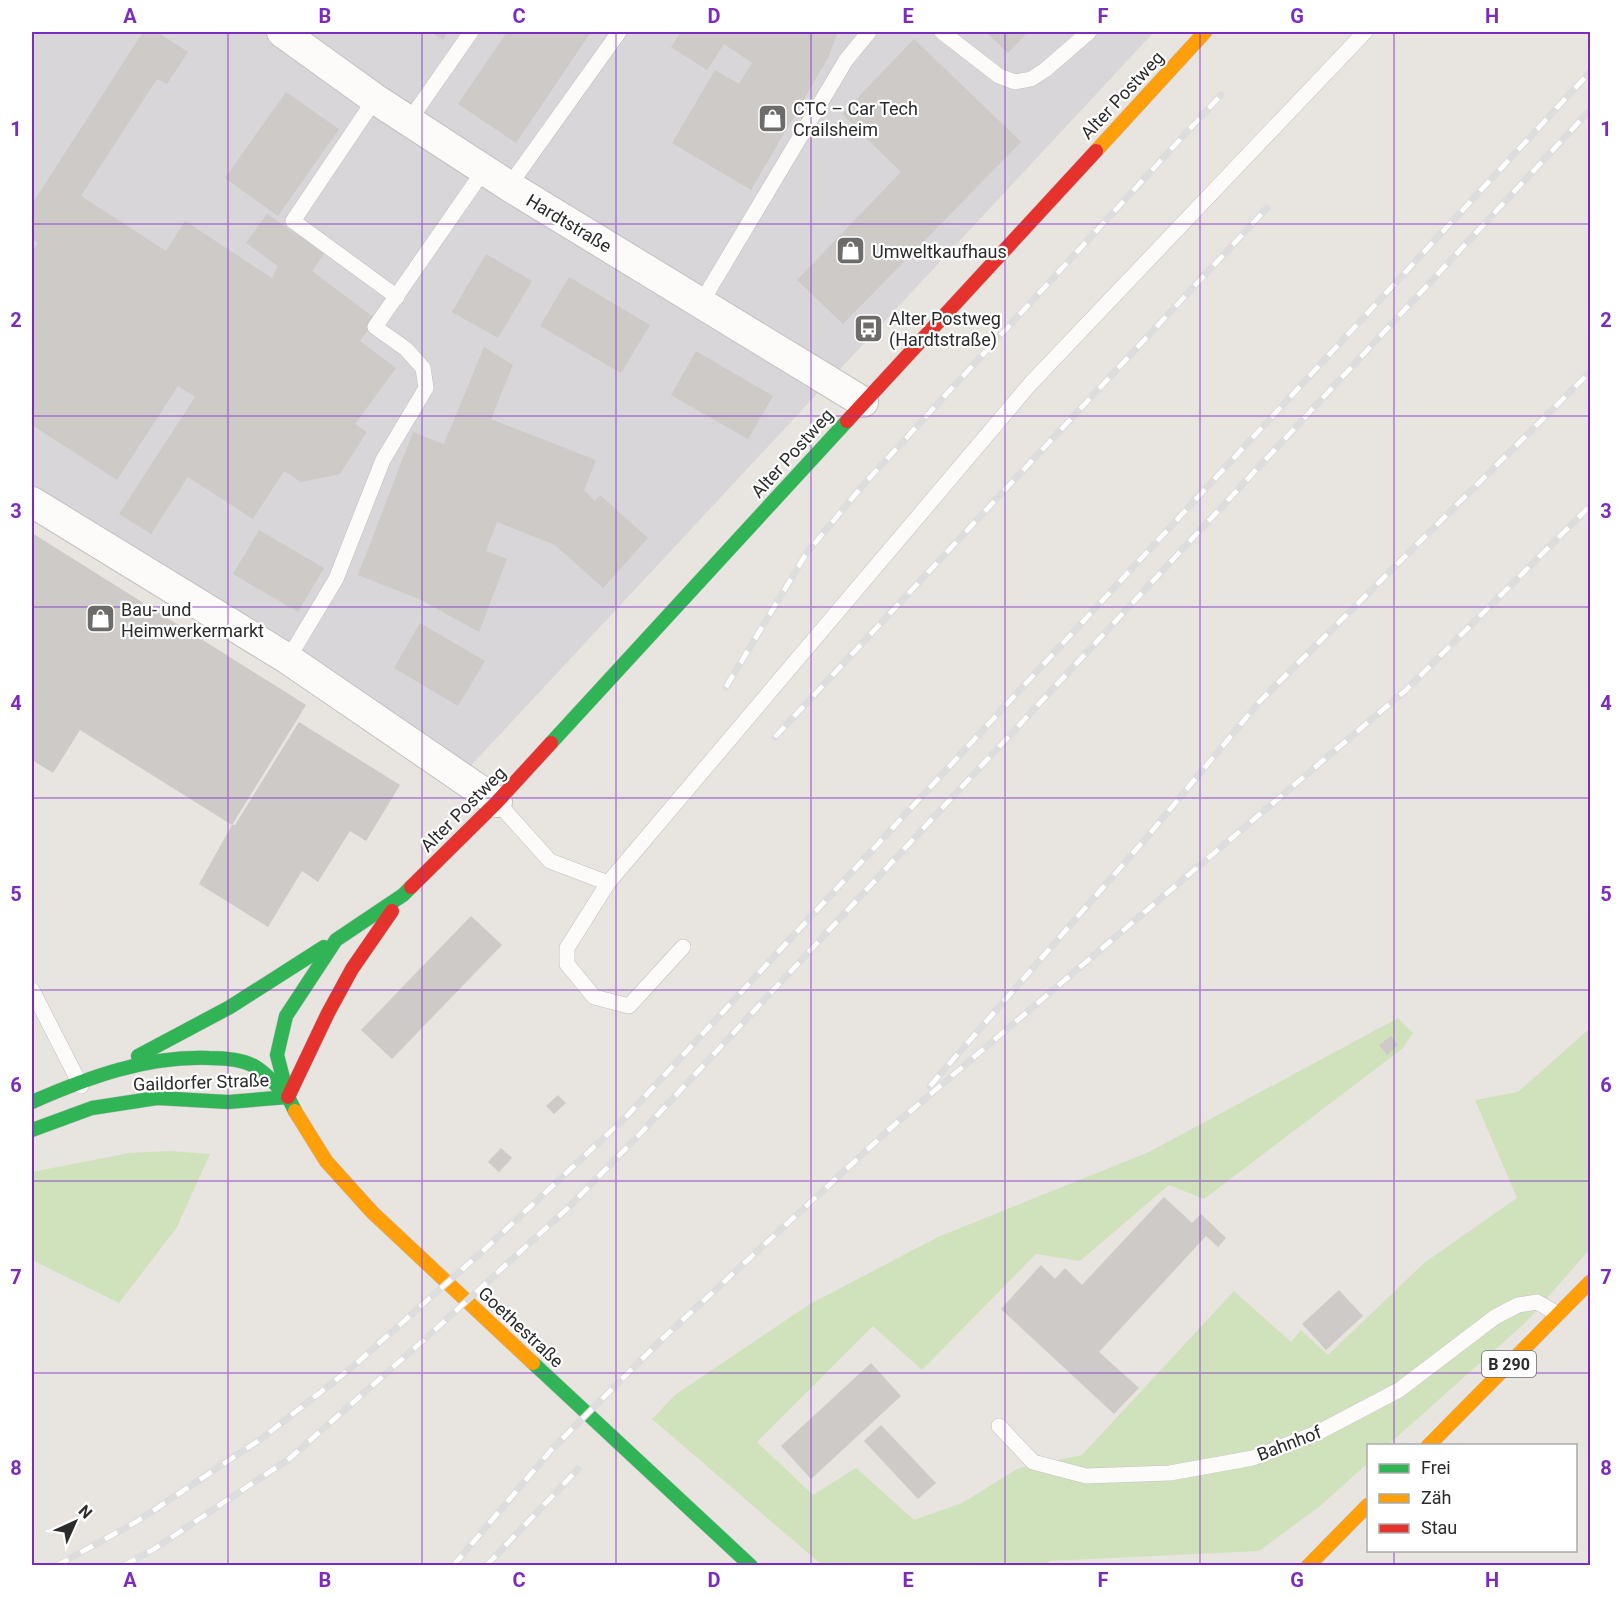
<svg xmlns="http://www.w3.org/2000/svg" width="1622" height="1597" font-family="Roboto,sans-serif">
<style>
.industrial{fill:#d8d6d8}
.green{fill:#d0e2bb}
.building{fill:#cdcac7}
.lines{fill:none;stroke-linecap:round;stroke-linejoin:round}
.lane-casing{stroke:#c2c1c2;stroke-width:16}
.street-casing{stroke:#c2c1c2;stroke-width:32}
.fast-casing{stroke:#c2c1c2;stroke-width:15}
.slow-casing{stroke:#c2c1c2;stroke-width:15}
.jam-casing{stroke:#c2c1c2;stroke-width:15}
.lane{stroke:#fcfbfa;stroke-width:15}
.street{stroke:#fcfbfa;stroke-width:30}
.fast{stroke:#30b455;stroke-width:14}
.slow{stroke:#ff9f0a;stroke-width:14}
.jam{stroke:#e5322d;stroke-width:14}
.rail-casing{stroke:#deddde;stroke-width:7}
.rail{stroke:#fff;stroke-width:4.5;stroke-dasharray:14;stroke-linecap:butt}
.grid{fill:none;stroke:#7b2cbf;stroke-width:1.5;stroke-opacity:0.55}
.labels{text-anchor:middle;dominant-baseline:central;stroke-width:4.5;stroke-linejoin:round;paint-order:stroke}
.shield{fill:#fff;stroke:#6b6b6b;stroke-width:1.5}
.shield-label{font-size:16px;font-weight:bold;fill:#2b2b2b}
.street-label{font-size:18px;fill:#2b2b2b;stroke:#fff}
.poi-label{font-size:18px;fill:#2b2b2b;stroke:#fff;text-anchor:start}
.neatline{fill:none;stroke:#7b2cbf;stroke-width:2}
.grid-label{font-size:20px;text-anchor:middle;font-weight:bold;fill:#7b2cbf}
</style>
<rect width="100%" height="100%" fill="#e8e4e0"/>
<!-- industrial -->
<path class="industrial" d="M 32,32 L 1154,32 L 451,787 L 32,502 Z"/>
<!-- green -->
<g class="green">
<path d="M 1398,1018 L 1413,1033 L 1402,1049 L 1204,1199 L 1169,1185 L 1080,1261 L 1036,1254 L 922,1370 L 873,1326 L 757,1442 L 813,1495 L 856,1468 L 914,1520 L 962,1503 L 1019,1468 L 1082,1455 L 1234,1291 L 1291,1342 L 1301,1330 L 1328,1355 L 1424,1263 L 1517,1198 L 1475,1100 L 1518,1092 L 1590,1028 L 1590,1249 L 1526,1322 L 1388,1445 L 1368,1446 L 1368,1463 L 1320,1506 L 1259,1551 L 1051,1561 L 1043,1566 L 822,1565 L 652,1419 L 675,1395 L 810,1304 L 938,1237 L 1149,1152 Z"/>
<path d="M 171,1151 L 210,1154 L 177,1227 L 119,1303 L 32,1260 L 32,1172 L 129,1153 Z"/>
</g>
<!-- building -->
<g class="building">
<path d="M 143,32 L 157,32 L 188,52 L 167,84 L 157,79 L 81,196 L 166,251 L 185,221 L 272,278 L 278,266 L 246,243 L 267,214 L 299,236 L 300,234 L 325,253 L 312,271 L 376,319 L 360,341 L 396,368 L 355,424 L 367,432 L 340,474 L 301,482 L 284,471 L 253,519 L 188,477 L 151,534 L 119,514 L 195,397 L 178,386 L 117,480 L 32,425 L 32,252 L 38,243 L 32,239 L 32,204 Z"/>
<path d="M 431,32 L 448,32 L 443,40 Z"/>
<path d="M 507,32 L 591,32 L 516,143 L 458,104 Z"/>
<path d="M 681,32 L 838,32 L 828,58 L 751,190 L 672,143 L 715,70 L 739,84 L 752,63 L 724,44 L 707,70 L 671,47 Z"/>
<path d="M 986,32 L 1028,32 L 1008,53 Z"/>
<path d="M 914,39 L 1021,142 L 843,324 L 797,280 L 901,172 L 842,114 Z"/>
<path d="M 286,92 L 339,129 L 278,216 L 225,178 Z"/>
<path d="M 486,254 L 532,281 L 498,338 L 452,312 Z"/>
<path d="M 569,277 L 650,325 L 621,373 L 540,326 Z"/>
<path d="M 484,347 L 513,365 L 491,419 L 596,460 L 584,490 L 595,501 L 600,495 L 648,538 L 603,588 L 555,545 L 497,522 L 486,551 L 507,559 L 479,632 L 421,600 L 358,575 L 413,432 L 444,444 Z"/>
<path d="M 696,351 L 773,396 L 748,439 L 671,395 Z"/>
<path d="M 259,530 L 324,568 L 298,612 L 233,574 Z"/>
<path d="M 32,533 L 306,705 L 232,825 L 80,730 L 53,773 L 32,760 Z"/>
<path d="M 420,623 L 485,661 L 458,706 L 394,668 Z"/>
<path d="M 299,722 L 400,785 L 366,841 L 350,831 L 318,882 L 302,871 L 268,927 L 199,884 L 232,825 L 235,825 Z"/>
<path d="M 471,916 L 502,945 L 392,1059 L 361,1030 Z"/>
<path d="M 1391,1036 L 1398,1045 L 1387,1055 L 1379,1045 Z"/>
<path d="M 558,1095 L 566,1103 L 554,1114 L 546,1106 Z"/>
<path d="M 501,1148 L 512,1158 L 499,1172 L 488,1162 Z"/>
<path d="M 1164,1197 L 1192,1223 L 1201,1214 L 1226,1238 L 1218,1247 L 1206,1236 L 1099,1352 L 1139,1388 L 1114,1414 L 1001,1309 L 1041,1265 L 1055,1279 L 1065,1268 L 1082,1285 Z"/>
<path d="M 1339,1290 L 1363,1316 L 1326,1350 L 1302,1324 Z"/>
<path d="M 871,1363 L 901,1396 L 811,1479 L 781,1446 Z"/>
<path d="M 881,1425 L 936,1483 L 918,1499 L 864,1441 Z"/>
</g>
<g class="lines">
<defs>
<g id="lane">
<path d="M 942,32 L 999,76 L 1015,82 L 1031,79 L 1045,70 L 1089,32"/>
<path d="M 375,99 L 293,221 L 397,297"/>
<path d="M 409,121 L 471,32"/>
<path d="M 509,186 L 619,32"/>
<path d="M 701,303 L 846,60 L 869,32"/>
<path d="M 288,659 L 336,579 L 383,460 L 426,388 L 423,368 L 406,349 L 375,327 L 484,170"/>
<path d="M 497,802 L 550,861 L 608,883 L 1031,383 L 1365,32"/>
<path d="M 608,883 L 567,948 L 567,964 L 594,997 L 629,1006 L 683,947"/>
<path d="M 32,990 L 81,1086"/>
<path d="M 999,1426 L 1033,1462 L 1086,1476 L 1170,1473 L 1253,1458 L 1319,1432 L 1399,1390 L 1495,1317 L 1518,1305 L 1537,1302 L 1558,1314"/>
</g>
<g id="street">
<path d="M 282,32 L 375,99 L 509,186 L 863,402"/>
<path d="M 32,502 L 288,659 L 497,802"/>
</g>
<g id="fast">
<path d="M 551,743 L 847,421"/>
<path d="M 138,1056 L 230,1007 L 324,947"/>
<path d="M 32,1102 C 89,1077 146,1056 209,1058 C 224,1058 241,1059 254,1066 C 267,1073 277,1087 288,1097"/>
<path d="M 295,1111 L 288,1097 L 277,1055 L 286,1016 L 336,940 L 403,895 L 411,887"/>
<path d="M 32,1130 L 92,1108 L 157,1098 L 228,1102 L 288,1097"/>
<path d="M 533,1363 L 751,1566"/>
</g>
<g id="slow">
<path d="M 1096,151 L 1205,32"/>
<path d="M 295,1111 L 326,1161 L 372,1212 L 533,1363"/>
<path d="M 1428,1446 L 1590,1282"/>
<path d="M 1308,1566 L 1368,1505"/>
</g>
<g id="jam">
<path d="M 847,421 L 1096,151"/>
<path d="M 411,887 L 497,802 L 551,743"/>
<path d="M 288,1097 L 328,1013 L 352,969 L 392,911"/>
</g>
</defs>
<!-- lane casing -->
<use href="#lane" class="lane-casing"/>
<!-- street casing -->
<use href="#street" class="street-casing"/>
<!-- fast casing -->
<use href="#fast" class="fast-casing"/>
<!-- slow casing -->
<use href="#slow" class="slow-casing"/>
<!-- jam casing -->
<use href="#jam" class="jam-casing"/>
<!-- lane -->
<use href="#lane" class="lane"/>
<!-- street -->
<use href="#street" class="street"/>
<!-- fast -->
<use href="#fast" class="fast"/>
<!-- slow -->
<use href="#slow" class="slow"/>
<!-- jam -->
<use href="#jam" class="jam"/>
<defs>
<g id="rail">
<path d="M 726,687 L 806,554 L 864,484 L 1221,95"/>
<path d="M 775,737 L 1267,208"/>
<path d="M 930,1086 L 1147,837 L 1260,701 L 1590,372"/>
<path d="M 56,1566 L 136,1522 L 261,1439 L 350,1369 L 484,1250 L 625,1118 L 1590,72"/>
<path d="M 123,1566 L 154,1549 L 289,1459 L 425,1339 L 569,1207 L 637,1137 L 1590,110"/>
<path d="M 453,1566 L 552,1449 L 661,1340 L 893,1126 L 1406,690 L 1590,506"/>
<path d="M 486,1566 L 578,1469"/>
</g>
</defs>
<!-- rail casing -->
<use href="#rail" class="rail-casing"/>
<!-- rail -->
<use href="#rail" class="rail"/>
</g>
<!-- grid -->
<path class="grid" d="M 228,32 L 228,1566M 422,32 L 422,1566M 616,32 L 616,1566M 811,32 L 811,1566M 1005,32 L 1005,1566M 1200,32 L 1200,1566M 1394,32 L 1394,1446M 32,224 L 1590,224M 32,416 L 1590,416M 32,607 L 1590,607M 32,798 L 1590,798M 32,990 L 1590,990M 32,1181 L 1590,1181M 32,1373 L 1590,1373M 1394,1550 L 1394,1566"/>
<!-- icons -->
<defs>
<symbol id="shop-square" viewBox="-11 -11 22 22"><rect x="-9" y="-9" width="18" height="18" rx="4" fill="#6d6c6a" stroke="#fff"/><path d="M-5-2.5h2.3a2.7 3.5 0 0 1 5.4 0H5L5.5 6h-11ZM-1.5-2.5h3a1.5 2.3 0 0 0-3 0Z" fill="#fff"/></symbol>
<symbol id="bus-square" viewBox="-11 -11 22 22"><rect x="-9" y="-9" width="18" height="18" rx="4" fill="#6d6c6a" stroke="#fff"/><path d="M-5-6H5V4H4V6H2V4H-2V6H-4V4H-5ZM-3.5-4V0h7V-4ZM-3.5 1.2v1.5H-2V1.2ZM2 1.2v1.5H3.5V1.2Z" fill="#fff"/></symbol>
</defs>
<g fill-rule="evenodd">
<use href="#shop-square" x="756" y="102" width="33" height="33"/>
<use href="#shop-square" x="834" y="234" width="33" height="33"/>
<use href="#bus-square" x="852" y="312" width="33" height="33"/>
<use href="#shop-square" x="84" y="602" width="33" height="33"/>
</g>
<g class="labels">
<!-- shield labels -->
<rect class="shield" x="1482" y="1351" width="54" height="26" rx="4.5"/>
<g class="shield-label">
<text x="1509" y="1364">B 290</text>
</g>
<!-- street labels -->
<g class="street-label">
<text transform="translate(1122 95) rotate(-47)">Alter Postweg</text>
<text transform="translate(569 223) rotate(31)">Hardtstraße</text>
<text transform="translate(792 453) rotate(-48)">Alter Postweg</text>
<text transform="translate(463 809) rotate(-45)">Alter Postweg</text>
<text transform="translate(201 1082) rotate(-2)">Gaildorfer Straße</text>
<text transform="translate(521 1327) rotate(43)">Goethestraße</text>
<text transform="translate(1289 1443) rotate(-21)">Bahnhof</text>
</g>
<!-- poi labels -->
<g class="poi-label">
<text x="793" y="108">CTC – Car Tech<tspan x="793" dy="21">Crailsheim</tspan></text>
<text x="872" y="251">Umweltkaufhaus</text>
<text x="889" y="318">Alter Postweg<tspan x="889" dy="21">(Hardtstraße)</tspan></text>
<text x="121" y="609">Bau- und<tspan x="121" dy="21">Heimwerkermarkt</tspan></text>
</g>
</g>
<!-- border -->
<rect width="1622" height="1597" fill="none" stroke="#ffffff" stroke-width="66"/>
<!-- legend -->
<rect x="1367" y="1444" width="210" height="108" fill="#ffffff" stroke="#aaaaaa" stroke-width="1.5"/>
<rect x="1379" y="1464" width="30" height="9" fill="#30b455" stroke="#aaaaaa" stroke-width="1.5"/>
<text x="1421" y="1474" font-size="18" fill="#2b2b2b">Frei</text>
<rect x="1379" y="1494" width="30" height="9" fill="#ff9f0a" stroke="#aaaaaa" stroke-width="1.5"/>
<text x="1421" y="1504" font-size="18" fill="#2b2b2b">Zäh</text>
<rect x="1379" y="1524" width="30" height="9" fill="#e5322d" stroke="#aaaaaa" stroke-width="1.5"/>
<text x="1421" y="1534" font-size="18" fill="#2b2b2b">Stau</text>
<!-- north arrow -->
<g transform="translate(75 1522) rotate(45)" stroke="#ffffff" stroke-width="4.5" paint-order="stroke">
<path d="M0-4.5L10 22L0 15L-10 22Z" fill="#2b2b2b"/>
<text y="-9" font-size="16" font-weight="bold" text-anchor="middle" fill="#2b2b2b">N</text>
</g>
<rect x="33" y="33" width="1556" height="1531" class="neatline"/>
<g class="grid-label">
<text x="130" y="23">A</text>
<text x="325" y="23">B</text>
<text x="519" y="23">C</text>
<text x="714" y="23">D</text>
<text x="908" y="23">E</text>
<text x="1103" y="23">F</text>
<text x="1297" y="23">G</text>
<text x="1492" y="23">H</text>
<text x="16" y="136">1</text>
<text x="1606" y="136">1</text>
<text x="16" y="327">2</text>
<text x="1606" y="327">2</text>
<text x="16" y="518">3</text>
<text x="1606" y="518">3</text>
<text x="16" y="710">4</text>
<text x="1606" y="710">4</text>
<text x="16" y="901">5</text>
<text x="1606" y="901">5</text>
<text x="16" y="1092">6</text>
<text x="1606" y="1092">6</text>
<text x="16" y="1284">7</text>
<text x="1606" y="1284">7</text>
<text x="16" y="1475">8</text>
<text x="1606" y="1475">8</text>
<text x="130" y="1587">A</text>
<text x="325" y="1587">B</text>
<text x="519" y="1587">C</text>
<text x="714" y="1587">D</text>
<text x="908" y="1587">E</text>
<text x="1103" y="1587">F</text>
<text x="1297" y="1587">G</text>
<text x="1492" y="1587">H</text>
</g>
</svg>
